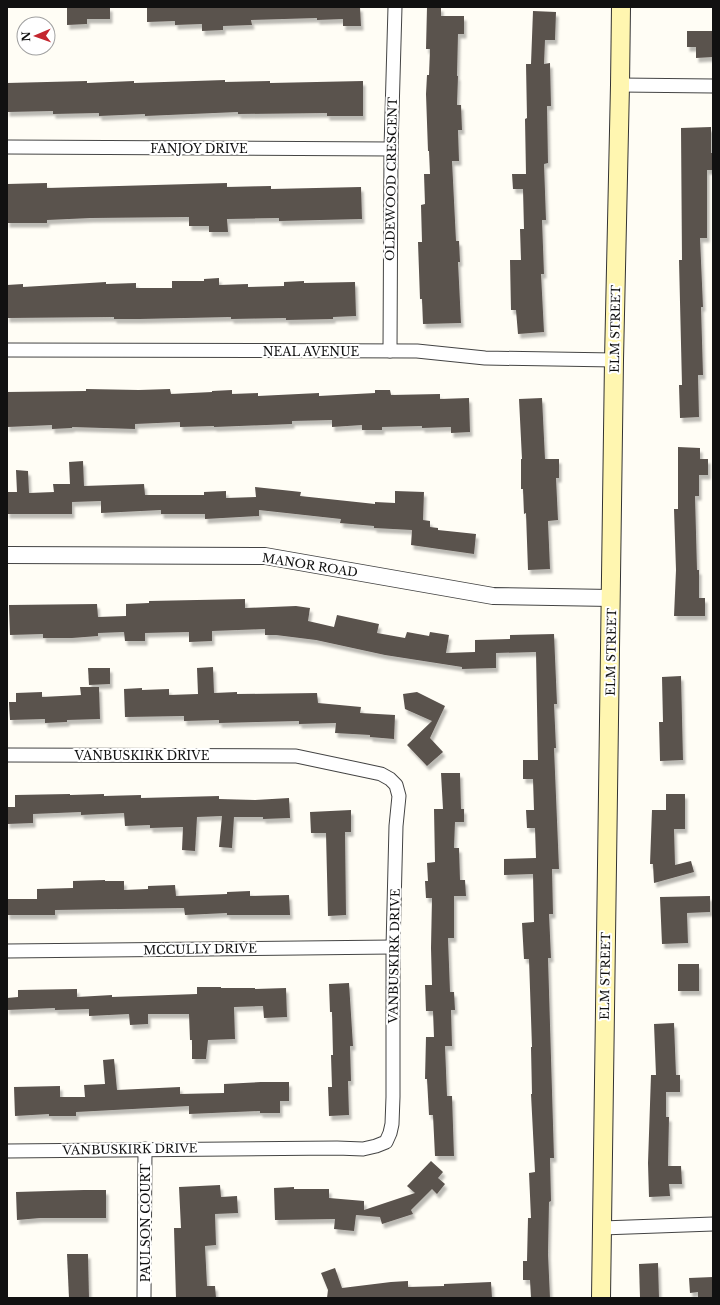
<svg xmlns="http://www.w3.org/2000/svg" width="720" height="1305" font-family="'Libre Baskerville',serif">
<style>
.building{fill:#5a524d;filter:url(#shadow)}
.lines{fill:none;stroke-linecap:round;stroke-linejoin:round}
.minor-casing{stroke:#444;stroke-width:15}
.tertiary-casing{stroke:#444;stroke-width:18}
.secondary-casing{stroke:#333;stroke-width:20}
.minor{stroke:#fff;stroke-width:13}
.tertiary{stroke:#fff;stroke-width:16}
.secondary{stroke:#fff6b0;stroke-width:18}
.labels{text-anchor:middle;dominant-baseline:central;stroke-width:4;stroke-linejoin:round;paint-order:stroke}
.street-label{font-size:12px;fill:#111;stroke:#fff}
</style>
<defs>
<filter id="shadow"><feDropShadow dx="2.5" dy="4.5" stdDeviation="1" flood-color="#0004"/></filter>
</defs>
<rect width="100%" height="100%" fill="#fffdf5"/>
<!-- building -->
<g class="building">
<path d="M 67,7 L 110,7 L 110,19 L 87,19 L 87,24 L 67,25 Z"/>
<path d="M 147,7 L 360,7 L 361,26 L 343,26 L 343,19 L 317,20 L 317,18 L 251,20 L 252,25 L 223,26 L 223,30 L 202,31 L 202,24 L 175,25 L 175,21 L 147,22 Z"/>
<path d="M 427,7 L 441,7 L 441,16 L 464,16 L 464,34 L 458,34 L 457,76 L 458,76 L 457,105 L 461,105 L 462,130 L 458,130 L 459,161 L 452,161 L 456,241 L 459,241 L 460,262 L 458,262 L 461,323 L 423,324 L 422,299 L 420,299 L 418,242 L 422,242 L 421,205 L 425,204 L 424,174 L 430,174 L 429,151 L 428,151 L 426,94 L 427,75 L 429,75 L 430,49 L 426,49 Z"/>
<path d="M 533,11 L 556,12 L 555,40 L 545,40 L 544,64 L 550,63 L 551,106 L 547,106 L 548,163 L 544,164 L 546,220 L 542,220 L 544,274 L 541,274 L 544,332 L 518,334 L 516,310 L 511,310 L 510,260 L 521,260 L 520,229 L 524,229 L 523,189 L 513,189 L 512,174 L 526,174 L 525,119 L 527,118 L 526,64 L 531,64 Z"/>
<path d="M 687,31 L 713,31 L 713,57 L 696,58 L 696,47 L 687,47 Z"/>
<path d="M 225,80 L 225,82 L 270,81 L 270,83 L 363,81 L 363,116 L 327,116 L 327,113 L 238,114 L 238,112 L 145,116 L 145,114 L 99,116 L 99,113 L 53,114 L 53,111 L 7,112 L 7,83 L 87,81 L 87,83 L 134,81 L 134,83 Z"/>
<path d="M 711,127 L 711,153 L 713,153 L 713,170 L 707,170 L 707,238 L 700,238 L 703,307 L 701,307 L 703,375 L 698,375 L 699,417 L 680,418 L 679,385 L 682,385 L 679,260 L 682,260 L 681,128 Z"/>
<path d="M 47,183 L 47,188 L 227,183 L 227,187 L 271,186 L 271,189 L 361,187 L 362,219 L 279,221 L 279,218 L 227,219 L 228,232 L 209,232 L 209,226 L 189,226 L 189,217 L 91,218 L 47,220 L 47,223 L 7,223 L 7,184 Z"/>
<path d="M 219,278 L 219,285 L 248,284 L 248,287 L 284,286 L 284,282 L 304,281 L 304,283 L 355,282 L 356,316 L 333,317 L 333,319 L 286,320 L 286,318 L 231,319 L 231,317 L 139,319 L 114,319 L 114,317 L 7,318 L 7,285 L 23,284 L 23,287 L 106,282 L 106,284 L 136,283 L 136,288 L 172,288 L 172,281 L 204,281 L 204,279 Z"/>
<path d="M 86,389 L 139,390 L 170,389 L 171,394 L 212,392 L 212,391 L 232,390 L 232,394 L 258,393 L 258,396 L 319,393 L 319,396 L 375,393 L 375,390 L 390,390 L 391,395 L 440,394 L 440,399 L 469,398 L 470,432 L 451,433 L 451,427 L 422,428 L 422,426 L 382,427 L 382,430 L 362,430 L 362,425 L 332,427 L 332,420 L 292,421 L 292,424 L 214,427 L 214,426 L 180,427 L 180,422 L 135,424 L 135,429 L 72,427 L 72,428 L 52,429 L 52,425 L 7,427 L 7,392 L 86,391 Z"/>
<path d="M 542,398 L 545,459 L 559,459 L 559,478 L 556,478 L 558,520 L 548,521 L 550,569 L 528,570 L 526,513 L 524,514 L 523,489 L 521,489 L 521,459 L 522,459 L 519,399 Z"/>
<path d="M 678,447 L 700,448 L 700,459 L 708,459 L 708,475 L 699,475 L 699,496 L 695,496 L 697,570 L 699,570 L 699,598 L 705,598 L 705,616 L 674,616 L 676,570 L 674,509 L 678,509 Z"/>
<path d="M 83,461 L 84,486 L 144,484 L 145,495 L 204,495 L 204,492 L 226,491 L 226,498 L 256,497 L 255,487 L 301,492 L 300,496 L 375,504 L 375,502 L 395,503 L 395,491 L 424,492 L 423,520 L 430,521 L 430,527 L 438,528 L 438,530 L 476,534 L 474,554 L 411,545 L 412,530 L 374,528 L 374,526 L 340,523 L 341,519 L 259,510 L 259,516 L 205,519 L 205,514 L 161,514 L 161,510 L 101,513 L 101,501 L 72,502 L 72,514 L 7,514 L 7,492 L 17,492 L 16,470 L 28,471 L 29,493 L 54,492 L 53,484 L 70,484 L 69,462 Z"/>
<path d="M 245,599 L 245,608 L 296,606 L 310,608 L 308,621 L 334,627 L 337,615 L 379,624 L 377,633 L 405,638 L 407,632 L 429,636 L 430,632 L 449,635 L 446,653 L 475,652 L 475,640 L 510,639 L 510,635 L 554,634 L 557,704 L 554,704 L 556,748 L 554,748 L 559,869 L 552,869 L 553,914 L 549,914 L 551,958 L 548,958 L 554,1158 L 550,1158 L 551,1201 L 549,1202 L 548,1254 L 550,1298 L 531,1298 L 530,1280 L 523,1280 L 523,1261 L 527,1261 L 528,1218 L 531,1218 L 529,1173 L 535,1172 L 531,1094 L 532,1094 L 531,1047 L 532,1047 L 529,959 L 524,959 L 522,923 L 534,922 L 533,874 L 504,875 L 504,859 L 536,858 L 535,828 L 527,828 L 526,810 L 534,810 L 533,779 L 523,779 L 523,760 L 538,760 L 536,652 L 496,653 L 496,668 L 462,669 L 462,667 L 385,655 L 316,640 L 276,635 L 265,635 L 265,629 L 212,631 L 212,641 L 189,642 L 189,632 L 145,633 L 145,641 L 125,641 L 124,632 L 98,633 L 98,636 L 72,638 L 43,638 L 43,634 L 10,635 L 9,605 L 97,604 L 98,617 L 126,616 L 126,604 L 149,603 L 149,601 Z"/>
<path d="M 213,667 L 214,693 L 237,692 L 237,694 L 317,693 L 318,703 L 361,707 L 360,713 L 395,715 L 394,739 L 370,737 L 370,735 L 335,733 L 336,723 L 299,724 L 299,721 L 219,723 L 219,720 L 184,721 L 184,716 L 125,717 L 124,689 L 142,688 L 142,690 L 169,689 L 169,695 L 198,694 L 197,668 Z"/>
<path d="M 88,668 L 110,668 L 110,684 L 89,685 Z"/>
<path d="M 681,676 L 683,760 L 660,761 L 659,722 L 663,722 L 662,677 Z"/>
<path d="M 80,687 L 99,687 L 100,719 L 67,720 L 67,722 L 45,723 L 45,719 L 10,720 L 9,702 L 16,702 L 16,693 L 42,692 L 42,697 L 81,695 Z"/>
<path d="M 417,692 L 445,706 L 430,738 L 443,752 L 427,766 L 407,745 L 432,721 L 405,709 L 403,694 Z"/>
<path d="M 441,773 L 460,773 L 461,809 L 464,809 L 464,822 L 455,822 L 454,848 L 459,848 L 460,880 L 465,880 L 466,896 L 454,896 L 454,938 L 448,938 L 450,992 L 454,992 L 455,1010 L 451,1010 L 452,1046 L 445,1046 L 447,1096 L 452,1096 L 454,1156 L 435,1156 L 433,1115 L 429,1115 L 427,1079 L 425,1079 L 426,1037 L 434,1037 L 433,1011 L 426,1011 L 425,985 L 432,985 L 431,948 L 432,898 L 426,898 L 425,881 L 428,881 L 427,863 L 435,862 L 434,809 L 443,809 Z"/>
<path d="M 70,794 L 70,795 L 104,794 L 104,796 L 141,795 L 141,798 L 219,796 L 219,799 L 255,800 L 289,798 L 290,818 L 263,819 L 263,817 L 234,817 L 232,848 L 219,847 L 222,816 L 197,817 L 195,851 L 182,850 L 183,827 L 150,828 L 150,825 L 125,826 L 124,813 L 81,815 L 81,812 L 33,814 L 33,823 L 7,824 L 7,807 L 15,807 L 15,795 Z"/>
<path d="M 666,794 L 685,794 L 685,829 L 674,829 L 675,865 L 691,861 L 694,872 L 654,883 L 653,864 L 650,864 L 652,810 L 666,810 Z"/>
<path d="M 351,810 L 351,832 L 345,832 L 346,915 L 328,916 L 326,833 L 311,833 L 310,812 Z"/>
<path d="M 105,880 L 105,881 L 124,881 L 124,890 L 148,889 L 148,886 L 175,885 L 176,896 L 227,894 L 227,892 L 250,891 L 250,896 L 289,895 L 290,915 L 227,915 L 227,913 L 185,915 L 184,908 L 55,910 L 55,915 L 7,915 L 7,899 L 37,899 L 37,889 L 73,888 L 73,881 Z"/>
<path d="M 710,896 L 710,912 L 687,913 L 688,943 L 662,944 L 660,897 Z"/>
<rect x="678" y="964" width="21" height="27"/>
<path d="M 349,983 L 353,1046 L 350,1046 L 351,1081 L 348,1081 L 349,1115 L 329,1116 L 328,1087 L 332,1087 L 331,1055 L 333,1055 L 332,1012 L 330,1012 L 329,984 Z"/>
<path d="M 197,987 L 221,987 L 221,988 L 255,988 L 255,989 L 286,988 L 287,1017 L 264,1018 L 263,1006 L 234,1007 L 235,1039 L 208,1040 L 206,1059 L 192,1059 L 192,1040 L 190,1040 L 189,1014 L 148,1014 L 148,1024 L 130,1025 L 129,1014 L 89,1016 L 89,1009 L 55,1010 L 55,1008 L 7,1010 L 7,998 L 18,997 L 18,990 L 77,989 L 77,997 L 112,995 L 112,997 L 197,994 Z"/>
<path d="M 674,1023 L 676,1075 L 680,1075 L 680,1092 L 666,1092 L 666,1117 L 669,1117 L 668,1166 L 681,1166 L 682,1184 L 669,1184 L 670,1196 L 649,1197 L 648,1163 L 651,1075 L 656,1075 L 654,1024 Z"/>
<path d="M 114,1059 L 117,1090 L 180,1087 L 180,1094 L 224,1093 L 224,1084 L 261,1082 L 289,1082 L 289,1101 L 280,1101 L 280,1113 L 260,1113 L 260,1111 L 189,1114 L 189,1106 L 76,1112 L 76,1116 L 49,1116 L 49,1114 L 15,1116 L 14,1087 L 60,1086 L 60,1097 L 85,1097 L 84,1085 L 105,1084 L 103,1060 Z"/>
<path d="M 431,1161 L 443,1172 L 438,1178 L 445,1184 L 437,1194 L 432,1189 L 411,1210 L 413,1214 L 382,1224 L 380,1217 L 356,1215 L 354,1231 L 334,1229 L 335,1219 L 275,1220 L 274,1188 L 294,1187 L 294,1189 L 329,1189 L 329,1198 L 364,1201 L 364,1210 L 415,1193 L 407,1186 Z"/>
<path d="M 220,1185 L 221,1197 L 237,1196 L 238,1213 L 215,1214 L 216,1245 L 205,1246 L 207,1286 L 215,1286 L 216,1298 L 176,1298 L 174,1228 L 181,1228 L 179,1187 Z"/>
<path d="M 84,1190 L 106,1190 L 106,1218 L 40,1218 L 17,1220 L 16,1192 Z"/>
<path d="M 67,1254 L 88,1254 L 89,1298 L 69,1298 Z"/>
<path d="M 658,1263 L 659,1298 L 640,1298 L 639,1264 Z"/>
<path d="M 335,1268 L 342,1288 L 391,1282 L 408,1281 L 408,1287 L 444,1286 L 444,1284 L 491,1282 L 492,1298 L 327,1298 L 328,1290 L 321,1273 Z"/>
<path d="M 713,1277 L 713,1298 L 698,1298 L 698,1292 L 690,1293 L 689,1278 Z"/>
</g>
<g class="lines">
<defs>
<g id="minor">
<path d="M 620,85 L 713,86"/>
<path d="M 7,147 L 391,149"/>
<path d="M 7,350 L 417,351 L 485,358 L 614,360"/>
<path d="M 390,351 L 391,149 L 395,7"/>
<path d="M 7,755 L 296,756 L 381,774 L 390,779 L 396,785 L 399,796 L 396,826 L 393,947 L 393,1097 L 392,1124 L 390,1133 L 386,1142 L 376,1146 L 363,1149 L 337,1148 L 7,1151"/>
<path d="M 7,951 L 393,947"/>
<path d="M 602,1228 L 713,1224"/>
<path d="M 144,1298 L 145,1149"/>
</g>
<path id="tertiary" d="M 7,555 L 265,556 L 493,596 L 611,598"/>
<path id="secondary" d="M 601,1298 L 614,360 L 620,85 L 621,7"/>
</defs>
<!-- minor casing -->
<use href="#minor" class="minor-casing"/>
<!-- tertiary casing -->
<use href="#tertiary" class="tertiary-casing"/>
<!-- secondary casing -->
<use href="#secondary" class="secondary-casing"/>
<!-- minor -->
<use href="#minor" class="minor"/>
<!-- tertiary -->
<use href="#tertiary" class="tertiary"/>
<!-- secondary -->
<use href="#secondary" class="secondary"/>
</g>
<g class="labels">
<!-- street labels -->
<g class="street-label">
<text x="199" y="148">FANJOY DRIVE</text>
<text transform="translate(391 179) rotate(-89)">OLDEWOOD CRESCENT</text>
<text transform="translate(615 329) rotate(-89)">ELM STREET</text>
<text x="311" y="351">NEAL AVENUE</text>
<text transform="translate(310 565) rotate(9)">MANOR ROAD</text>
<text transform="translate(611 652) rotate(-89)">ELM STREET</text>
<text x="142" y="755">VANBUSKIRK DRIVE</text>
<text transform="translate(200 949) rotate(-1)">MCCULLY DRIVE</text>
<text transform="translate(394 956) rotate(-89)">VANBUSKIRK DRIVE</text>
<text transform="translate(605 976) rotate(-89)">ELM STREET</text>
<text transform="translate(130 1149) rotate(-1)">VANBUSKIRK DRIVE</text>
<text transform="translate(145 1223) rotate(-90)">PAULSON COURT</text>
</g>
</g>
<!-- border -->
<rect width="720" height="1305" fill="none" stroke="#111111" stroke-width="16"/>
<!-- north arrow -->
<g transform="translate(36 36) rotate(268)"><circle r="19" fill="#ffffff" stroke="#a0a0a0"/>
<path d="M0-3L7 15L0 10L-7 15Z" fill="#c4262e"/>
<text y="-6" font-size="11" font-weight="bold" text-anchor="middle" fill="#111111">N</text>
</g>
</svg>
